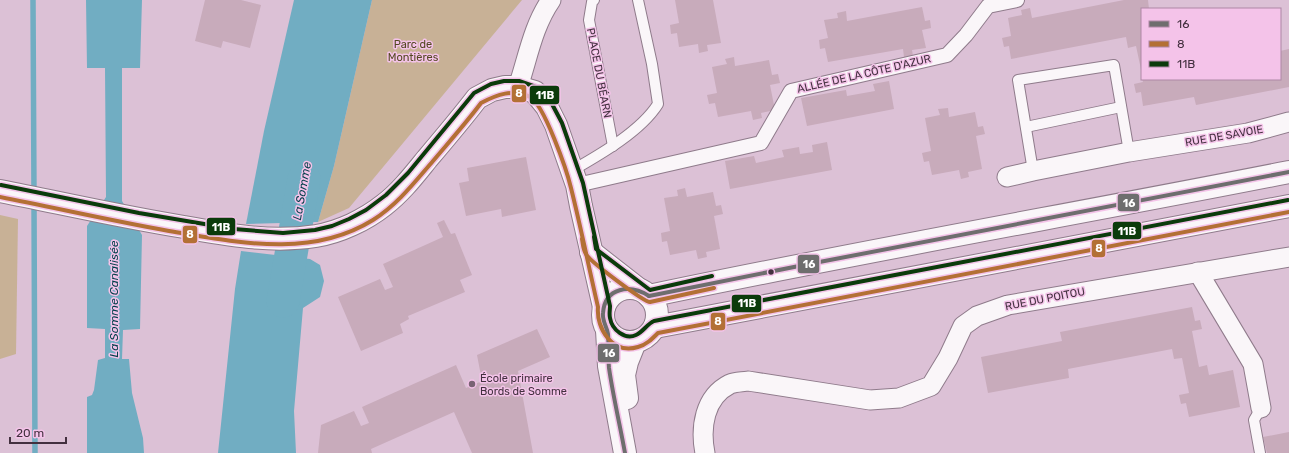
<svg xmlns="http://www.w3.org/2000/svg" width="1289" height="453" font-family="Rubik,sans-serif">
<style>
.green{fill:#c8b196}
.water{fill:#71adc2}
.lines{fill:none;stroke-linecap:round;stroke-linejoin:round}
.stream{stroke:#71adc2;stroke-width:5.5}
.river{stroke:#71adc2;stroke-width:33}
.building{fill:#c8abbb}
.service-casing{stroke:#8f7b8b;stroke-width:12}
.pedestrian-casing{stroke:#8f7b8b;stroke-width:16}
.minor-casing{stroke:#8f7b8b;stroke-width:21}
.tertiary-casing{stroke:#8f7b8b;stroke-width:24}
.service{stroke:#faf6f9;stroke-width:10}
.pedestrian{stroke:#faf6f9;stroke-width:14}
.minor{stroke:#faf6f9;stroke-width:19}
.tertiary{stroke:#faf6f9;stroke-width:22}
.bus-1-casing{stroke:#f4c3e9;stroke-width:7}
.bus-2-casing{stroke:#f4c3e9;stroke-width:7}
.bus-3-casing{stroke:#f4c3e9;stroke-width:7}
.bus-1{stroke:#6e6e6e;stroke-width:4}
.bus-2{stroke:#b37035;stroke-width:4}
.bus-3{stroke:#0b3b0b;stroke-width:4}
.bus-dot{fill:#43303f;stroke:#f4c3e9;stroke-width:1.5}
.poi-dot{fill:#796374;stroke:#f4c3e9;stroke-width:1.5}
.labels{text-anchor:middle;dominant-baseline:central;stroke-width:3;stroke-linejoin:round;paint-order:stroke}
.park-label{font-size:11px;fill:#534820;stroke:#f4c3e9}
.street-label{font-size:11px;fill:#43303f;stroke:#f4c3e9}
.poi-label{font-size:11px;fill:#43303f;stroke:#f4c3e9;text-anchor:start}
.water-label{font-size:12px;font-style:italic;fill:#003e49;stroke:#f4c3e9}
.line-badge{stroke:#f4c3e9;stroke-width:1.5}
.badge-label{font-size:11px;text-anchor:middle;font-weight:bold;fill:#fff}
</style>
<rect width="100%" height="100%" fill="#dcc1d6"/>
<!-- green -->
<g class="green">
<path d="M 372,0 L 522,0 L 349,208 L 318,222 L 334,166 Z"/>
<path d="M 0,215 L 18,219 L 16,354 L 0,359 Z"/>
</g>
<!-- water -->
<g class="water">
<path d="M 86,0 L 142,0 L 140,68 L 122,68 L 122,201 L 142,235 L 140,329 L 123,330 L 122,359 L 129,359 L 132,393 L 143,438 L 144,453 L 87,453 L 87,397 L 92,395 L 94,390 L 98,360 L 105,358 L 105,329 L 87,328 L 87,226 L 106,197 L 105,68 L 87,68 Z"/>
<path d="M 294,0 L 372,0 L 334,166 L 318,222 L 246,224 L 264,131 Z"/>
<path d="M 241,251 L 310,259 L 320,265 L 324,281 L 320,297 L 303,308 L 294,411 L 296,453 L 218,453 L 235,289 Z"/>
</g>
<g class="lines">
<!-- stream -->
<g class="stream">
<path d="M 33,0 L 34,193"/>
<path d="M 34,203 L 35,453"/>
</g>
<!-- river -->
<path class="river" d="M 283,301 L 304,179"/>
</g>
<!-- building -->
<g class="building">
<path d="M 205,0 L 241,0 L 261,5 L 250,48 L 223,41 L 221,48 L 195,41 Z"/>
<path d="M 675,0 L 713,0 L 721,43 L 707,45 L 708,51 L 699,53 L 698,44 L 679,47 L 677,33 L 671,34 L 670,25 L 679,23 Z"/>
<path d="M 1124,0 L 1148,0 L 1149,9 L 1142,9 L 1142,74 L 1136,46 L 1128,48 L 1126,37 L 1011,59 L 1009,46 L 1004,47 L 1002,38 L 1011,36 L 1008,18 L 1022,15 L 1021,10 L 1030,8 L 1032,18 Z"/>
<path d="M 922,7 L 925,21 L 930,20 L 931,28 L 922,30 L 926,48 L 912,50 L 913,56 L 904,57 L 903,49 L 828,62 L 825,48 L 820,49 L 819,40 L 828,38 L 824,20 L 838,18 L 837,13 L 846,11 L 847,21 Z"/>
<path d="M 1289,49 L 1289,87 L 1196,105 L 1194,97 L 1143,106 L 1141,92 L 1136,93 L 1134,84 L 1143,82 L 1142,79 L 1280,79 L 1280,51 Z"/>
<path d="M 734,57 L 735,66 L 769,60 L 772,75 L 778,74 L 780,83 L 770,85 L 775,110 L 761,113 L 762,118 L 753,120 L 751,111 L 718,117 L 715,103 L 709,104 L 707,95 L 717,93 L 712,67 L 727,64 L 725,59 Z"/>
<path d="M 889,81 L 894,109 L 807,126 L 801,98 L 846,90 L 847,96 L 875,91 L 873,84 Z"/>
<path d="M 948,108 L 949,117 L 975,112 L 978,127 L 983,126 L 985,134 L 976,136 L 982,169 L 968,172 L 969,177 L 961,179 L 959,170 L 932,175 L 929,161 L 924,162 L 922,153 L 931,151 L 925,118 L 940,115 L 938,109 Z"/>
<path d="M 827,142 L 832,170 L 730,189 L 725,161 L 754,156 L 756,163 L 784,157 L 782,150 L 799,147 L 800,154 L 813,152 L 812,145 Z"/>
<path d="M 526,157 L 536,210 L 502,217 L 501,209 L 466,216 L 459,183 L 469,181 L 467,168 Z"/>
<path d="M 685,188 L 687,197 L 713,192 L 716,206 L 721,205 L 723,214 L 714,216 L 720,249 L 706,252 L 707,257 L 698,259 L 696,250 L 670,255 L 667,241 L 662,242 L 661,233 L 670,231 L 664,198 L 678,196 L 677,190 Z"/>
<path d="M 444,220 L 451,234 L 455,233 L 472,275 L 460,280 L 465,292 L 408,316 L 409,319 L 400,324 L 403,333 L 361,351 L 338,297 L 380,279 L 385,290 L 393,287 L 383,264 L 443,237 L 437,223 Z"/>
<path d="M 1192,307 L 1195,321 L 1200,320 L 1202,329 L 1192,331 L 1199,367 L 1207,365 L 1209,375 L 1233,370 L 1240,407 L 1189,417 L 1186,403 L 1181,404 L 1179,395 L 1189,393 L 1182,358 L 1174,359 L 1172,349 L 1068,369 L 1069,378 L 988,393 L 981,357 L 1062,341 L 1060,332 Z"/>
<path d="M 537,329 L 550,357 L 518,371 L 533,453 L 472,453 L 454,412 L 371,449 L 372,453 L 318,453 L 321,425 L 354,411 L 361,426 L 369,423 L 362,407 L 456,365 L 466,388 L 482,381 L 477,355 Z"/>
<path d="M 1289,432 L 1289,453 L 1267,453 L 1263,437 Z"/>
</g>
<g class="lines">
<defs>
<g id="service">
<path d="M 594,0 L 592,2 L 589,20 L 613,146"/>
<path d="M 1026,127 L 1121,107"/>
<path d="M 573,170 C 601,154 641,131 658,104 L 652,64 L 638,0"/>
<path d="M 1033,171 L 1018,80 L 1114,65 L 1129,152"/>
<path d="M 1260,453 L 1254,420 L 1261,408"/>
</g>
<path id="pedestrian" d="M 577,185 L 761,143 L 791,91 L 947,55 L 966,35 L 988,6 L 1017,0"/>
<g id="minor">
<path d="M 518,87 C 528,57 533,26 551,0"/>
<path d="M 1007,177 L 1033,171 L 1129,152 L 1248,133 L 1289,122"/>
<path d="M 1198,272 L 1253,364 L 1261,408"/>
<path d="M 705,453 C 700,428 704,397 730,384 C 735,382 742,382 748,381 L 870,400 L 899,398 L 931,386 L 948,358 L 963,326 L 977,316 L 1008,305 L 1289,257"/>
</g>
<g id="tertiary">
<path d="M 0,191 C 61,203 122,217 184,227 C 227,235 272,243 316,236 C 340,232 365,220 384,205 C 401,192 414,175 427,159 C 444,139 461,119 477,98 L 492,90 L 505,87 L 518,87 L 535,92 L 547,107 L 556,125 L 577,185 L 581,206 L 604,307"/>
<path d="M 591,252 L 637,288"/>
<circle cx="630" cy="315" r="27"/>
<path d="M 649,296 C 862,251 1076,214 1289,172"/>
<path d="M 655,327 L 1289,206"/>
<path d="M 607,330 L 609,366 L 625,453"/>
<path d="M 627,398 L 624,375 L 627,362 L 635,342"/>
</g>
</defs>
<!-- service casing -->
<use href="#service" class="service-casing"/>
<!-- pedestrian casing -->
<use href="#pedestrian" class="pedestrian-casing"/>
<!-- minor casing -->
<use href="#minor" class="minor-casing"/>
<!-- tertiary casing -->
<use href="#tertiary" class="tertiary-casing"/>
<!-- service -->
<use href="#service" class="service"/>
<!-- pedestrian -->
<use href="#pedestrian" class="pedestrian"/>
<!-- minor -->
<use href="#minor" class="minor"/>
<!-- tertiary -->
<use href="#tertiary" class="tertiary"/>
<defs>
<g id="bus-1">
<path d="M 649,296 L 809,264 L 1289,172"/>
<path d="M 625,453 C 620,425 613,396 609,368 C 608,357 609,345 608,334 C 607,327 602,321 603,313 C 605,287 630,284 649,296"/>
</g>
<g id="bus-2">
<path d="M 0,197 C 56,208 113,221 169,231 C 237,242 310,259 373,220 C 397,205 414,183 433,161 C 449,142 466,123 481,103 C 496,95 514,88 530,97 C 544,104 567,171 571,188 C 581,228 589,268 598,307 C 596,329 613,355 638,347 C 646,345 652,339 658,333 L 1289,212"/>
<path d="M 582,239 C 583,244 583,250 586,254 C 589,261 644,302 650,302 L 714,288"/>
</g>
<g id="bus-3">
<path d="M 1,185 L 139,213 L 234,229 L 283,233 L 315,230 L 332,226 L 349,219 L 366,210 L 386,195 L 408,173 L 474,93 L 491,84 L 504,81 L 519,81 L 539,88 L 552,104 L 562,123 L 583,183 L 610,306 C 610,310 609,314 610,318 C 612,330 625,340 636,335 C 643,332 647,324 654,321 L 1288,200"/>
<path d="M 594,237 L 596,249 L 650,290 L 712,276"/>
</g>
</defs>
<!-- bus-1 casing -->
<use href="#bus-1" class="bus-1-casing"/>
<!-- bus-2 casing -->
<use href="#bus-2" class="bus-2-casing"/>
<!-- bus-3 casing -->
<use href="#bus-3" class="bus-3-casing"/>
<!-- bus-1 -->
<use href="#bus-1" class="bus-1"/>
<!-- bus-2 -->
<use href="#bus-2" class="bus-2"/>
<!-- bus-3 -->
<use href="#bus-3" class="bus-3"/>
</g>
<!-- markers -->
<circle class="bus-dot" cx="771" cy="272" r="3.5"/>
<circle class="poi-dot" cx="472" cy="384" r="4"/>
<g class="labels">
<!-- park labels -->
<g class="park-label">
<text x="413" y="44">Parc de<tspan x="413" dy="13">Montières</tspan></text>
</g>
<!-- street labels -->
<g class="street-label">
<text transform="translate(599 73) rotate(79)">PLACE DU BÉARN</text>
<text transform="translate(864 74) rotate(-13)">ALLÉE DE LA CÔTE D'AZUR</text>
<text transform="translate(1224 136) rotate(-10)">RUE DE SAVOIE</text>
<text transform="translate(1045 299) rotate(-11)">RUE DU POITOU</text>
</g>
<!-- poi labels -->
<g class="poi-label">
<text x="480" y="378">École primaire<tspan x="480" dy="13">Bords de Somme</tspan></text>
</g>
<!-- water labels -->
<g class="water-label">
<text transform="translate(302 191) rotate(-80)">La Somme</text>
<text transform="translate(114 299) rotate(-90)">La Somme Canalisée</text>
</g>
</g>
<g class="line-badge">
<rect x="511" y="84" width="16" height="19" rx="4" fill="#b37035"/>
<rect x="529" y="85" width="31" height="20" rx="4" fill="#0b3b0b"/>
<rect x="1117" y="193" width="23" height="19" rx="4" fill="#6e6e6e"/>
<rect x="206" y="217" width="30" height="19" rx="4" fill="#0b3b0b"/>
<rect x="1112" y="221" width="30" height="19" rx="4" fill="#0b3b0b"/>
<rect x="182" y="225" width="16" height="19" rx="4" fill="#b37035"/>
<rect x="1091" y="239" width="15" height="19" rx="4" fill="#b37035"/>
<rect x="797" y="254" width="23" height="20" rx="4" fill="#6e6e6e"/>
<rect x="731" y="294" width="31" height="19" rx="4" fill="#0b3b0b"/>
<rect x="710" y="312" width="16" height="19" rx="4" fill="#b37035"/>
<rect x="597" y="343" width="23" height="20" rx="4" fill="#6e6e6e"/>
</g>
<g class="badge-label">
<text x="519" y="97">8</text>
<text x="545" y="99">11B</text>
<text x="1129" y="207">16</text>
<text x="221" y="231">11B</text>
<text x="1127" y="235">11B</text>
<text x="190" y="238">8</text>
<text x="1099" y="252">8</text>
<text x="809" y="268">16</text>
<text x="747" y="307">11B</text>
<text x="718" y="325">8</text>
<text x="609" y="357">16</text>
</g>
<!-- legend -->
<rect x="1141" y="8" width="140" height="72" fill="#f4c3e9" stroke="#ad88a5"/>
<rect x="1149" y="21" width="20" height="6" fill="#6e6e6e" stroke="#ad88a5"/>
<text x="1177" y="28" font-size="12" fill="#43303f">16</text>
<rect x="1149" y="41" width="20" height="6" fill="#b37035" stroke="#ad88a5"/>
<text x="1177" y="48" font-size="12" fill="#43303f">8</text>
<rect x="1149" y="61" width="20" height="6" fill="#0b3b0b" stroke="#ad88a5"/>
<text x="1177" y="68" font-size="12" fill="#43303f">11B</text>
<!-- scale -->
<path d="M10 437v6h56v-6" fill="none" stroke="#43303f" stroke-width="2"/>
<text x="16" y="437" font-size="12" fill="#43303f" stroke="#f4c3e9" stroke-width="3" paint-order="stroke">20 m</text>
</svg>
